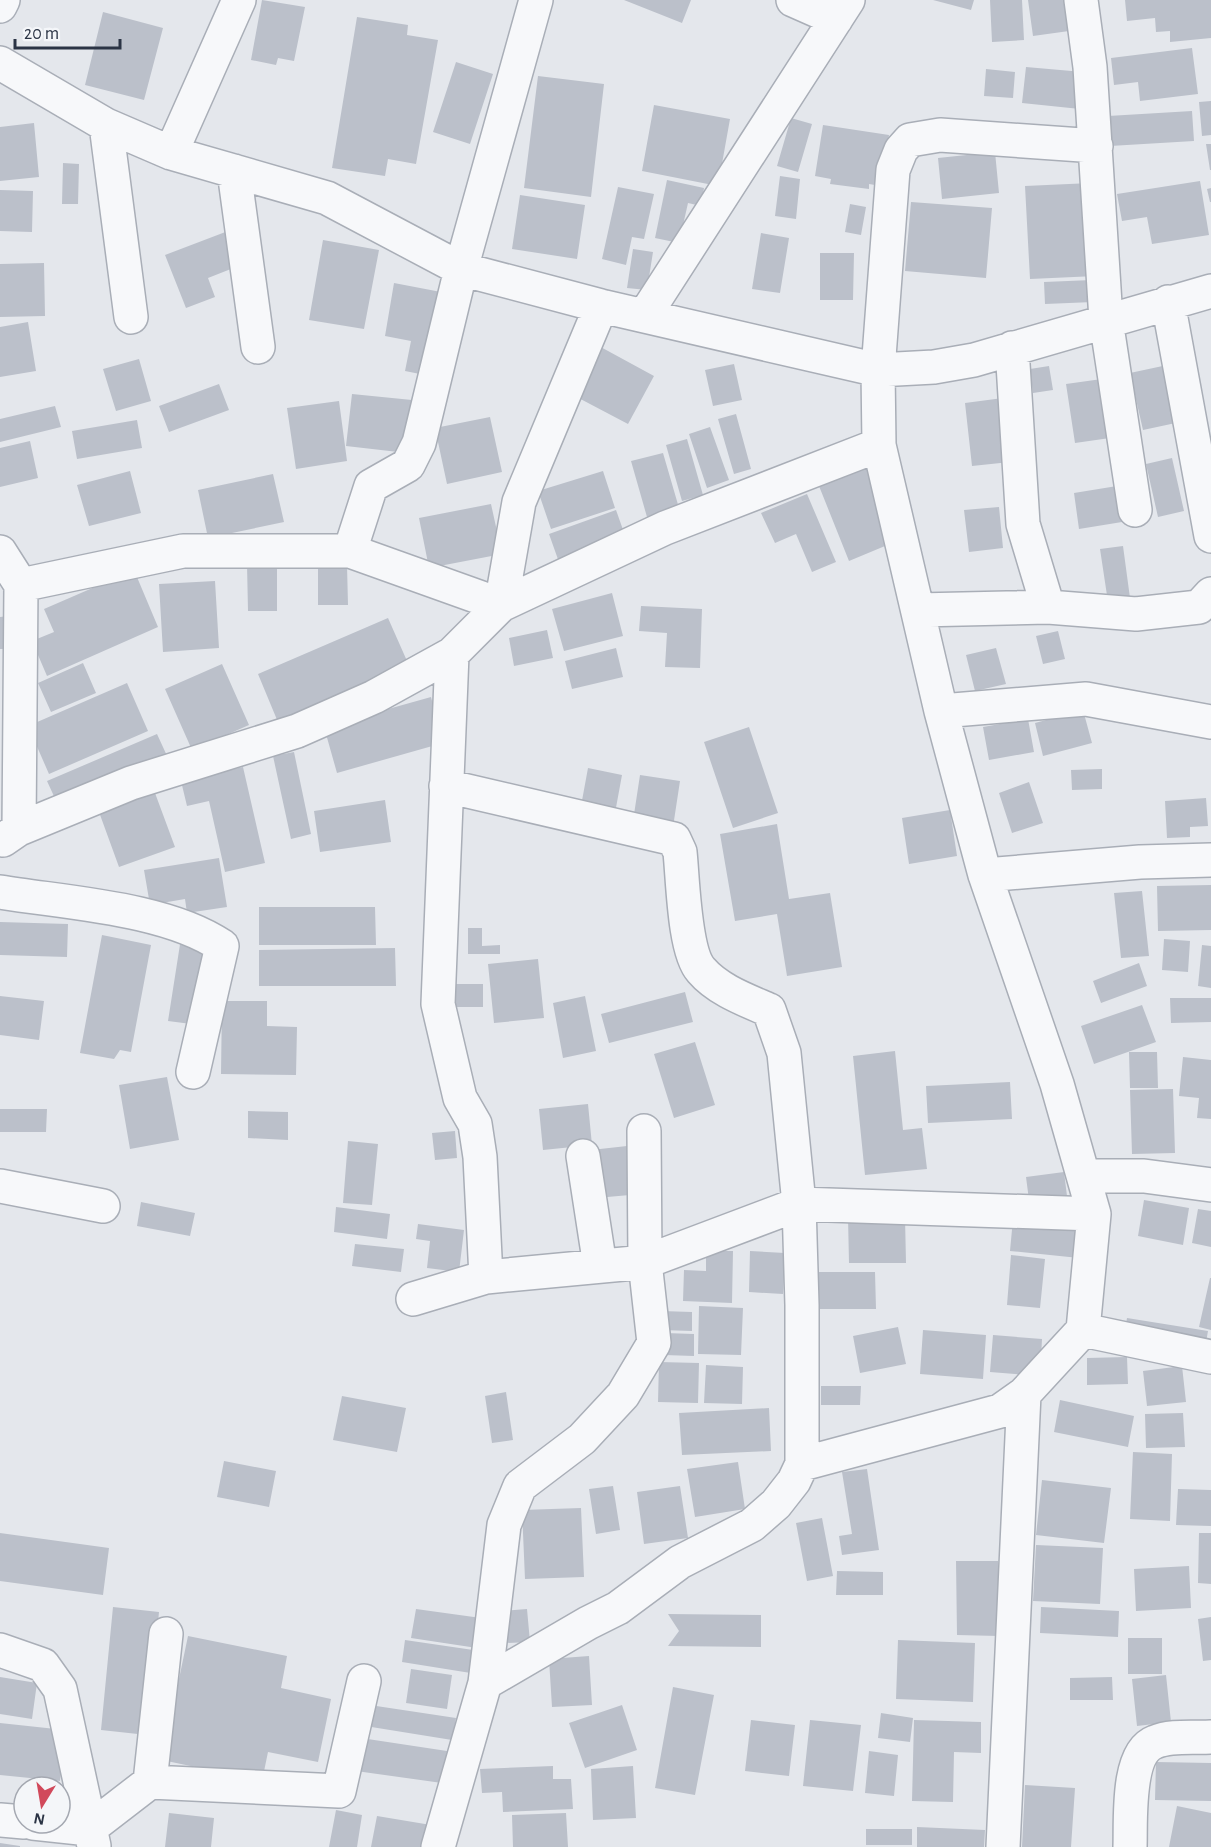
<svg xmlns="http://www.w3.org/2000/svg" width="1211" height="1847" viewBox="0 0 1211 1847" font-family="'Alegreya Sans',sans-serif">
<rect width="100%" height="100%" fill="#e4e7ec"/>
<path fill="#bbc0ca" d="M262 0 305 7 294 61 278 58 276 65 251 60Z
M624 0H691L682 23Z
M933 0H974L971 10Z
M990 0H1022L1024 40 992 42Z
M1028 0H1065L1069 31 1033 36Z
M1125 0H1211V38L1170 42V31L1156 32 1155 18 1127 21Z
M103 12 163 28 144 100 85 85Z
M357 17 408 25 407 35 438 40 416 164 388 159 385 176 332 168Z
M1192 48 1198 94 1140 101 1138 82 1114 85 1111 58Z
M456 62 493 74 470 144 433 132Z
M1026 67 1083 72 1080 109 1022 103Z
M986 69 1015 72 1013 98 984 96Z
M538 76 604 84 591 197 524 188Z
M1211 101V135L1202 136 1199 102Z
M654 105 730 119 718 186 642 171Z
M1192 111 1194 141 1110 146 1108 116Z
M791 118 812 124 798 172 777 166Z
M34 123 39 177 0 181V127Z
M823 125 889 135 881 186 869 184V189L830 184 831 179 815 176Z
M1206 144H1211V170H1210Z
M995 152 999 193 942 199 938 158Z
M63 163 79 164 78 204H62Z
M780 176 800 179 796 219 775 216Z
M667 180 704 188 701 206 688 203 679 243 655 238Z
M1200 181 1209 235 1152 244 1147 217 1122 221 1117 194Z
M1091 183 1096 276 1030 279 1025 186Z
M618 187 654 194 644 239 632 237 626 265 602 259Z
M1211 188V202H1210L1207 189Z
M0 190 33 191 32 232 0 231Z
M520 195 585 205 577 259 512 249Z
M911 202 992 208 986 278 905 271Z
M850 204 866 207 861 235 845 232Z
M228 231 241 265 208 278 215 297 186 308 165 255Z
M761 233 789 238 780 293 752 289Z
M323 240 379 250 364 329 309 320Z
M633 249 653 252 647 290 627 288Z
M820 253H854L853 300H820Z
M44 263 45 316 0 317V264Z
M1092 280 1093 302 1045 304 1044 282Z
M394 283 441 292 425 375 405 371 411 341 385 336Z
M28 322 36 371 0 377V327Z
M597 345 654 376 628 424 571 394Z
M139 359 151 401 116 411 103 369Z
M734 364 742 400 713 406 705 370Z
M1172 364 1185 421 1143 430 1130 373Z
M1049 366 1053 390 1033 393 1030 369Z
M1109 378 1117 437 1075 443 1066 384Z
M219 384 229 410 169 432 159 406Z
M352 394 412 400 407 453 346 446Z
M1003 398 1010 462 972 466 965 403Z
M339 401 347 461 296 469 287 408Z
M55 406 61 427 0 442V419Z
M736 414 751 469 734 474 718 419Z
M490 417 502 472 447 484 435 428Z
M137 420 142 448 77 459 72 431Z
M710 427 729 480 707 488 689 434Z
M687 439 703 495 682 501 666 445Z
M30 441 38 478 0 487V448Z
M663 453 679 508 647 517 631 461Z
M1172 458 1184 511 1158 517 1146 464Z
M866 467 897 541 849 561 819 486Z
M130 471 141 513 89 526 77 485Z
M603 471 615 508 551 529 538 491Z
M273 474 284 522 208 538 198 490Z
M1117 486 1122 522 1079 529 1074 493Z
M807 494 836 562 812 572 796 534 775 543 761 513Z
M491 504 502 554 429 568 419 518Z
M999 507 1003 548 969 552 964 510Z
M616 510 627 541 560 565 549 534Z
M1123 546 1130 598 1108 602 1100 549Z
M247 564H277V611H248Z
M318 565H347L348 605H318Z
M134 570 158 627 47 676 32 641 54 632 44 609Z
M215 581 219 648 163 652 159 584Z
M612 593 623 636 564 651 552 609Z
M641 606 702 609 700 668 665 667 667 633 639 631Z
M9 616 11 649H0V617Z
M388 618 411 670 280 727 258 674Z
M547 630 553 658 514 666 509 638Z
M1058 631 1065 659 1043 664 1036 636Z
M616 648 623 677 572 689 565 661Z
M996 648 1006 684 975 691 966 655Z
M83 663 96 693 51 712 38 683Z
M222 664 249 725 192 750 165 689Z
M127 683 148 731 49 774 28 726Z
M431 697 443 743 337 773 324 727Z
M1083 710 1092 743 1043 756 1035 723Z
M1028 719 1034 752 989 760 983 727Z
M749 727 778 813 733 828 704 742Z
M157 734 168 758 58 805 47 781Z
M294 752 311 834 291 839 273 756Z
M243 767 265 863 225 872 209 801 187 806 181 781Z
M588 768 622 775 615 813 581 806Z
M1102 769V789L1072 790 1071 770Z
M640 775 680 781 673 827 633 821Z
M1029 782 1043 823 1012 833 999 793Z
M155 793 175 847 119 867 99 812Z
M1206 798 1208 826 1190 827V837L1167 838 1165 801Z
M385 800 391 842 320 852 314 811Z
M950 810 957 856 909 864 902 818Z
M777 824 789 899 830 893 842 967 787 976 777 914 735 921 720 834Z
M219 858 227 907 187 913 185 899 150 905 144 870Z
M1211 885V930L1158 931 1157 886Z
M1142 891 1149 956 1121 958 1114 893Z
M259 907H375L376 945H259Z
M0 922 68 924 67 957 0 955Z
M468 928H482V946L500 945V954H468Z
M102 935 151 945 131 1052 120 1050 114 1059 80 1053Z
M181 938 211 943 199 1025 168 1021Z
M1164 939 1190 941 1188 972 1162 970Z
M1202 945 1211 946V988L1198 986Z
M395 948 396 986H259V950Z
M538 959 544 1018 494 1023 488 964Z
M1139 963 1147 986 1101 1003 1093 981Z
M451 984H483V1007H451Z
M685 992 693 1022 609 1043 601 1014Z
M0 996 44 1001 39 1040 0 1035Z
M585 996 596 1051 563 1058 553 1003Z
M1170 998H1211V1022L1171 1023Z
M222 1001H267V1026L297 1027 296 1075 221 1074Z
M1142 1005 1156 1042 1094 1064 1081 1026Z
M695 1042 715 1105 674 1118 654 1054Z
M895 1051 903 1130 922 1128 927 1169 865 1175 853 1056Z
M1129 1052H1157L1158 1088H1130Z
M1183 1057 1211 1060V1119L1197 1118 1199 1098 1179 1096Z
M167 1077 179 1140 130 1149 119 1085Z
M1010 1082 1012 1119 928 1123 926 1086Z
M1173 1089 1175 1153 1132 1154 1130 1090Z
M588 1104 592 1145 543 1150 539 1109Z
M0 1109H47L46 1132H0Z
M248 1111 288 1112V1140L248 1138Z
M455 1131 457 1158 435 1160 432 1133Z
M348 1141 378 1144 372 1205 343 1203Z
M636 1145 641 1194 596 1198 591 1150Z
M1064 1172 1067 1196 1029 1200 1026 1177Z
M1144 1200 1189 1208 1183 1245 1138 1236Z
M141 1202 195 1213 190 1236 137 1226Z
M336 1207 390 1214 387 1239 334 1232Z
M1198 1209 1211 1211V1247L1192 1243Z
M848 1217H905L906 1263H849Z
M1013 1219 1082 1226 1079 1258 1010 1251Z
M418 1224 464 1230 459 1272 427 1268 430 1241 416 1239Z
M355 1244 404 1249 401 1272 352 1266Z
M706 1251H733L732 1303 683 1301 684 1270 706 1271Z
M750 1251 785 1253 783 1294 749 1292Z
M1011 1255 1045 1259 1040 1308 1007 1305Z
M814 1272H875L876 1309H815Z
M1210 1278H1211V1330L1199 1327Z
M699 1306 743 1308 741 1355 698 1354Z
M661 1311 692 1312V1331L661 1330Z
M1127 1318 1208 1331 1205 1348 1124 1335Z
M898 1327 906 1364 860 1373 853 1336Z
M923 1330 986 1335 983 1379 920 1374Z
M665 1333 694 1334V1356L664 1355Z
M993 1335 1042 1339 1040 1376 990 1372Z
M1127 1357 1128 1384 1087 1385V1358Z
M659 1362 699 1363 698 1403 658 1402Z
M706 1365 743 1367 742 1404 704 1403Z
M1182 1366 1186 1402 1147 1406 1143 1371Z
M821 1386H861L860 1405H821Z
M506 1392 513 1440 492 1443 485 1396Z
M342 1396 406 1408 397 1452 333 1440Z
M1060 1400 1134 1416 1128 1447 1054 1432Z
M769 1408 771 1451 682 1455 679 1413Z
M1183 1413 1185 1447 1146 1448 1145 1414Z
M1133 1452 1172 1454 1170 1521 1130 1519Z
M224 1461 276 1471 269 1507 217 1497Z
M738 1462 745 1509 695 1517 687 1469Z
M867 1469 879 1550 842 1555 839 1536 852 1534 842 1472Z
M1042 1480 1111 1488 1104 1543 1036 1535Z
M613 1486 620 1530 596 1534 589 1489Z
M680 1486 688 1538 644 1544 637 1492Z
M1178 1489 1211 1490V1526L1176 1525Z
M581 1508 584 1577 525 1579 522 1510Z
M822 1518 833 1576 807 1581 796 1523Z
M0 1533 109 1548 103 1595 0 1581Z
M1199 1533H1211V1584L1198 1583Z
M1036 1545 1103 1548 1100 1604 1033 1601Z
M956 1561H998L999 1636 957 1635Z
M1189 1566 1191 1608 1136 1611 1134 1569Z
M837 1571 883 1572V1595H836Z
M113 1607 159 1612 147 1735 101 1730Z
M1041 1607 1119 1611 1118 1637 1040 1633Z
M416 1609 481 1618 477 1648 411 1638Z
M527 1609 530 1642 506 1643 503 1611Z
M668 1614 761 1615V1647L668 1646 679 1631Z
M1211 1617V1660L1203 1661 1198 1619Z
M188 1636 287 1656 281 1688 331 1699 318 1762 268 1752 262 1781 162 1760Z
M1128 1638H1162V1674H1128Z
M405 1640 480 1651 477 1674 402 1662Z
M898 1640 975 1643 973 1702 896 1699Z
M589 1656 592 1705 552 1707 549 1659Z
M411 1669 452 1675 447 1709 406 1703Z
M1166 1675 1171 1722 1137 1726 1132 1679Z
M0 1677 37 1683 32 1719 0 1714Z
M1112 1677 1113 1700H1070V1678Z
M673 1687 714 1695 695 1795 655 1788Z
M363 1704 456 1718 452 1740 359 1725Z
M622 1705 637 1750 585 1768 569 1723Z
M881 1713 913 1718 910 1742 878 1738Z
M751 1720 795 1725 789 1776 745 1771Z
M810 1720 861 1725 853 1791 803 1786Z
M914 1720 981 1722V1753L954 1752 953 1802 912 1801Z
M0 1723 65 1730 60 1781 0 1775Z
M361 1738 447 1751 442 1783 356 1771Z
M869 1751 898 1755 894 1796 865 1793Z
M1156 1762 1211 1763V1801L1155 1800Z
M553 1766V1779H571L573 1809 503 1812 502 1792 482 1793 480 1769Z
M633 1766 636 1818 593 1820 591 1769Z
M1025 1785 1075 1788 1071 1847H1022Z
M1177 1806 1211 1813V1847H1169Z
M336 1810 362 1815 357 1847H329Z
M169 1813 214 1818 211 1847H165Z
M566 1813 568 1847H513L512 1815Z
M377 1816 431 1825 427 1847H371Z
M917 1827 985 1830 984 1847H917Z
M866 1829H912V1845H866Z
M0 1843 20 1846V1847H0Z"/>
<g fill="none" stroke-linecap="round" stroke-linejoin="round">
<defs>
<path id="street" d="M793 0 836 19
M1081 0 1090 67 1106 320 1135 510
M0 6 3 0
M0 63 106 125 171 153 327 198 461 269 601 306 878 370 934 367 974 360 1211 291
M106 125 131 317
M171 153 239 0
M234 171 258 347
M1168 302 1211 536
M645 315 848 0
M1012 348 1023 524 1048 607
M350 551 371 486 408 465 419 443 461 269 536 0
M0 552 21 585
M918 610 1048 607 1136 614 1199 607 1211 594
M452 654 438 1004 460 1098 475 1124 480 1157 486 1277
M941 711 1086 699 1211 722
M19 829 21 585 183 551H350L501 605 519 502 601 306
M3 840 19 829 131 783 297 731 374 697 452 654 501 605 665 528 879 445
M985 875 1140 862 1211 860
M0 892C67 903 166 908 222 946L193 1072
M583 1156 600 1266
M1084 1176H1144L1211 1185
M0 1186 103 1206
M413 1299 486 1277 645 1262 799 1204 784 1053 769 1010C746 1000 718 990 701 970 684 951 683 880 680 852L674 839 446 786
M1083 1330 1211 1357
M802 1464V1305L799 1204 1094 1214
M0 1650 43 1665 60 1689 94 1846
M485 1683 504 1525 520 1486 582 1439 623 1395 654 1343 645 1262 644 1131
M150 1782 166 1634
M0 1820 24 1822
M33 1823 89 1829 150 1782 339 1791 364 1681
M438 1847 485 1683 588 1623 618 1608 680 1562 752 1525 776 1504 794 1481 802 1464 1000 1411 1024 1394 1083 1330 1094 1214 1057 1084 985 875 941 711 879 445 878 370 893 170 901 150 910 140 940 135 1096 146
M1003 1847 1024 1394
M1130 1847C1131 1821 1126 1753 1155 1742 1171 1735 1193 1738 1211 1737"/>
</defs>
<use href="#street" stroke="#a9aeb7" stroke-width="36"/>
<use href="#street" stroke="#f7f8fa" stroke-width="33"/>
</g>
<g transform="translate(42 1805) rotate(191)"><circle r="28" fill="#f4f6f9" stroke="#a4a8b1" stroke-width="1.5"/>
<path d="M0-4.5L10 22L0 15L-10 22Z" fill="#d1495b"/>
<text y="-9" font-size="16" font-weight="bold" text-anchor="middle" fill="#2b3445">N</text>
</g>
<path d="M15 39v9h105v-9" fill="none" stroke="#2b3445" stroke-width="3"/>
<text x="24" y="39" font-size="18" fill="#2b3445" stroke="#f4f6f9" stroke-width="4.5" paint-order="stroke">20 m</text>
</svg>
